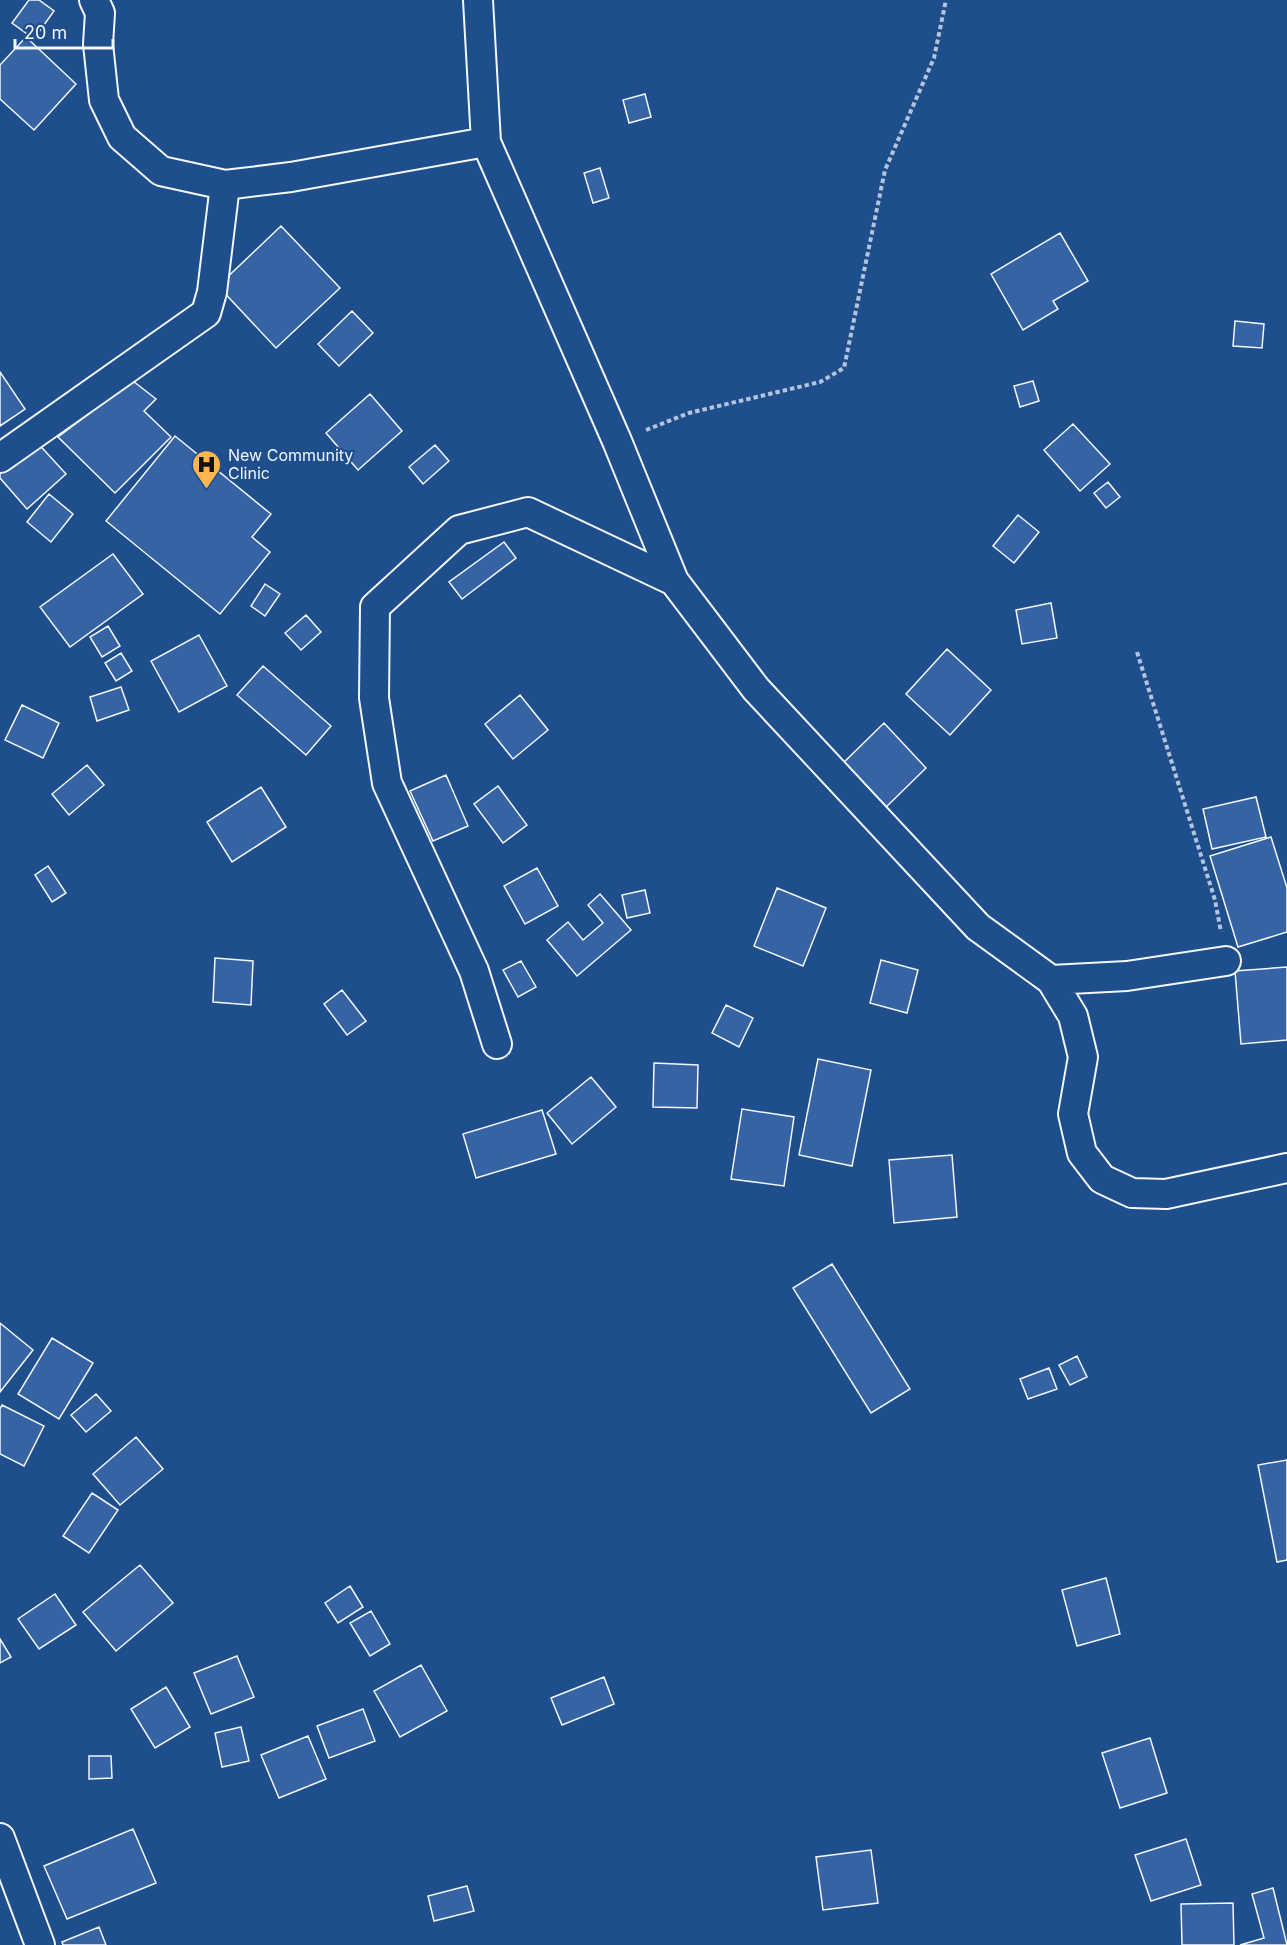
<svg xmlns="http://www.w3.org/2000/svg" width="1287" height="1945" viewBox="0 0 1287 1945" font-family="Inter,sans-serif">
<rect width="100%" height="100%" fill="#1f4e8c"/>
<path fill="#3563a3" stroke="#f2f6ff" stroke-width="1.5" d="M29 0H39L54 11 34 39 12 23Z
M26 37 76 84 34 130 0 99V65Z
M645 94 651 117 629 123 623 100Z
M600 168 609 198 593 203 584 173Z
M281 226 340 288 276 348 218 286Z
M1060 233 1088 281 1053 301 1058 309 1023 330 991 274Z
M352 311 373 333 339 366 318 344Z
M1235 321 1264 324 1262 348 1233 346Z
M0 372 25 409 0 426Z
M133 381 156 399 144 411 171 437 115 493 58 437Z
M1033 381 1039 401 1020 407 1014 386Z
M370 394 402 431 358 470 326 433Z
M1073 424 1110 464 1080 491 1044 450Z
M175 436 271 514 252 537 270 552 220 614 106 521Z
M34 439 66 474 27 509 0 478V470Z
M435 445 449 461 423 484 409 467Z
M1108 482 1120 497 1106 508 1094 493Z
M49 494 73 514 51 542 27 522Z
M1018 515 1039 532 1014 563 993 546Z
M504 542 516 558 462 599 449 582Z
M113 554 143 594 70 647 40 607Z
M265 584 280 594 265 616 251 606Z
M1051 603 1057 638 1022 644 1016 610Z
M306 615 321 632 301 650 285 633Z
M108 626 120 646 102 657 90 637Z
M199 635 227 686 179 712 151 661Z
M947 649 991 690 950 735 906 694Z
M121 653 132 671 116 681 105 663Z
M263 666 331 726 306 755 237 695Z
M121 687 129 710 97 721 90 697Z
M520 695 548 730 513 759 485 724Z
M22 705 59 723 43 758 5 740Z
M884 723 926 768 881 812 838 768Z
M87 765 104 785 69 815 52 794Z
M446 775 468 826 433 841 410 791Z
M498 786 527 825 503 843 474 804Z
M261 787 286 827 232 862 207 822Z
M1256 797 1266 837 1212 849 1203 809Z
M1271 837 1287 888V932L1238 947 1210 856Z
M48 866 66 893 52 902 35 875Z
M537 868 558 906 525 924 504 886Z
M777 888 826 908 803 966 754 946Z
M645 890 650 913 627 918 622 895Z
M600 894 631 930 577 976 547 940 568 922 583 940 603 923 588 905Z
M215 958 253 961 251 1005 213 1002Z
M881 960 918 970 907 1013 870 1003Z
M521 961 536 987 518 997 503 970Z
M1287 967V1040L1241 1044 1235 971Z
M342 990 366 1021 347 1035 324 1004Z
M726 1005 753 1018 739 1047 712 1033Z
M818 1059 871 1070 852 1166 799 1155Z
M654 1063 698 1065 697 1108 653 1107Z
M591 1077 616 1107 572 1144 547 1113Z
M742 1109 794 1117 784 1186 731 1179Z
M542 1110 556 1154 476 1178 463 1134Z
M952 1155 957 1217 894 1223 889 1160Z
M832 1264 910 1389 871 1413 793 1288Z
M0 1323 33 1350 0 1392Z
M52 1338 93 1363 59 1419 18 1394Z
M1077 1356 1087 1377 1070 1385 1059 1365Z
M1049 1368 1057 1389 1028 1399 1020 1379Z
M96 1394 111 1411 86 1432 71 1415Z
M2 1405 44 1426 24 1466 0 1454V1409Z
M136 1437 163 1469 120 1505 93 1474Z
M1287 1460V1560L1277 1562 1258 1465Z
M92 1493 118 1510 89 1553 63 1536Z
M140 1565 173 1603 116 1651 83 1612Z
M1106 1578 1120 1634 1077 1646 1062 1590Z
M350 1586 363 1607 338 1623 325 1603Z
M55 1594 76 1625 39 1649 18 1619Z
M371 1611 390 1644 370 1656 350 1623Z
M0 1639 11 1657 0 1663Z
M237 1656 254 1697 211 1714 194 1673Z
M421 1665 447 1711 400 1737 374 1691Z
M604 1677 614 1704 562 1725 551 1698Z
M166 1687 190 1727 155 1748 131 1709Z
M363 1709 375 1741 329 1758 317 1726Z
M241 1727 249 1761 222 1767 215 1733Z
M308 1736 326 1779 279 1798 261 1755Z
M1150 1738 1167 1793 1120 1808 1102 1753Z
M89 1756H111L112 1778 89 1779Z
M133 1829 156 1883 67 1919 44 1866Z
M1186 1839 1201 1885 1151 1901 1135 1855Z
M871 1850 878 1903 823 1910 816 1857Z
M467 1886 474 1911 434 1921 428 1896Z
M1273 1888 1287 1945H1240L1264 1938 1252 1894Z
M1233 1903 1234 1945H1182L1181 1904Z
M99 1927 106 1945H63L62 1942Z"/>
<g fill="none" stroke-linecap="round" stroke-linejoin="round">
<defs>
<path id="street" d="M94 0 100 13 98 44 104 100 122 137 161 171 225 185 291 177 486 142
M478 0 486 142 617 441 674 581 756 689 978 927 1051 980 1073 1016 1083 1057 1073 1114 1082 1153 1102 1179 1132 1193 1166 1194 1287 1168
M0 458 206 313 212 292 225 185
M1051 980 1127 976 1226 961
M497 1044 474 971 387 783 374 698 375 607 459 530 528 512 674 581
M0 1838 40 1945"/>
</defs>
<use href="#street" stroke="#f2f6ff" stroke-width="32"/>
<path stroke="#b3c4dc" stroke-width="4" stroke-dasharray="4.5 3" stroke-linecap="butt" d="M646 430 689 413 820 382 844 368 885 170 934 58 946 0
M1137 652 1215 900 1221 932"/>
<use href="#street" stroke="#1f4e8c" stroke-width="28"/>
</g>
<defs>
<symbol id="hospital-pin" viewBox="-11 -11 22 30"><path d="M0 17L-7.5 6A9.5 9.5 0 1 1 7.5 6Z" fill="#ffb74d" stroke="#1f4e8c"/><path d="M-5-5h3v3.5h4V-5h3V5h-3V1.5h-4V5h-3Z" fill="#111"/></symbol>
</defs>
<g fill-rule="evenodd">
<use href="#hospital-pin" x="190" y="448" width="33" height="45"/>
</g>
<g text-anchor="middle" stroke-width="4.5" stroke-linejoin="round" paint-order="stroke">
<g font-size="16" fill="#f2f6ff" stroke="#1f4e8c" text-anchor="start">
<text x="228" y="461">New Community<tspan x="228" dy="18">Clinic</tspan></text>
</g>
</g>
<path d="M15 39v9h98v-9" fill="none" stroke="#f2f6ff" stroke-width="3"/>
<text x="24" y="39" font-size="18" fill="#f2f6ff" stroke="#1f4e8c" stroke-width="4.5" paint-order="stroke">20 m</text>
</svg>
